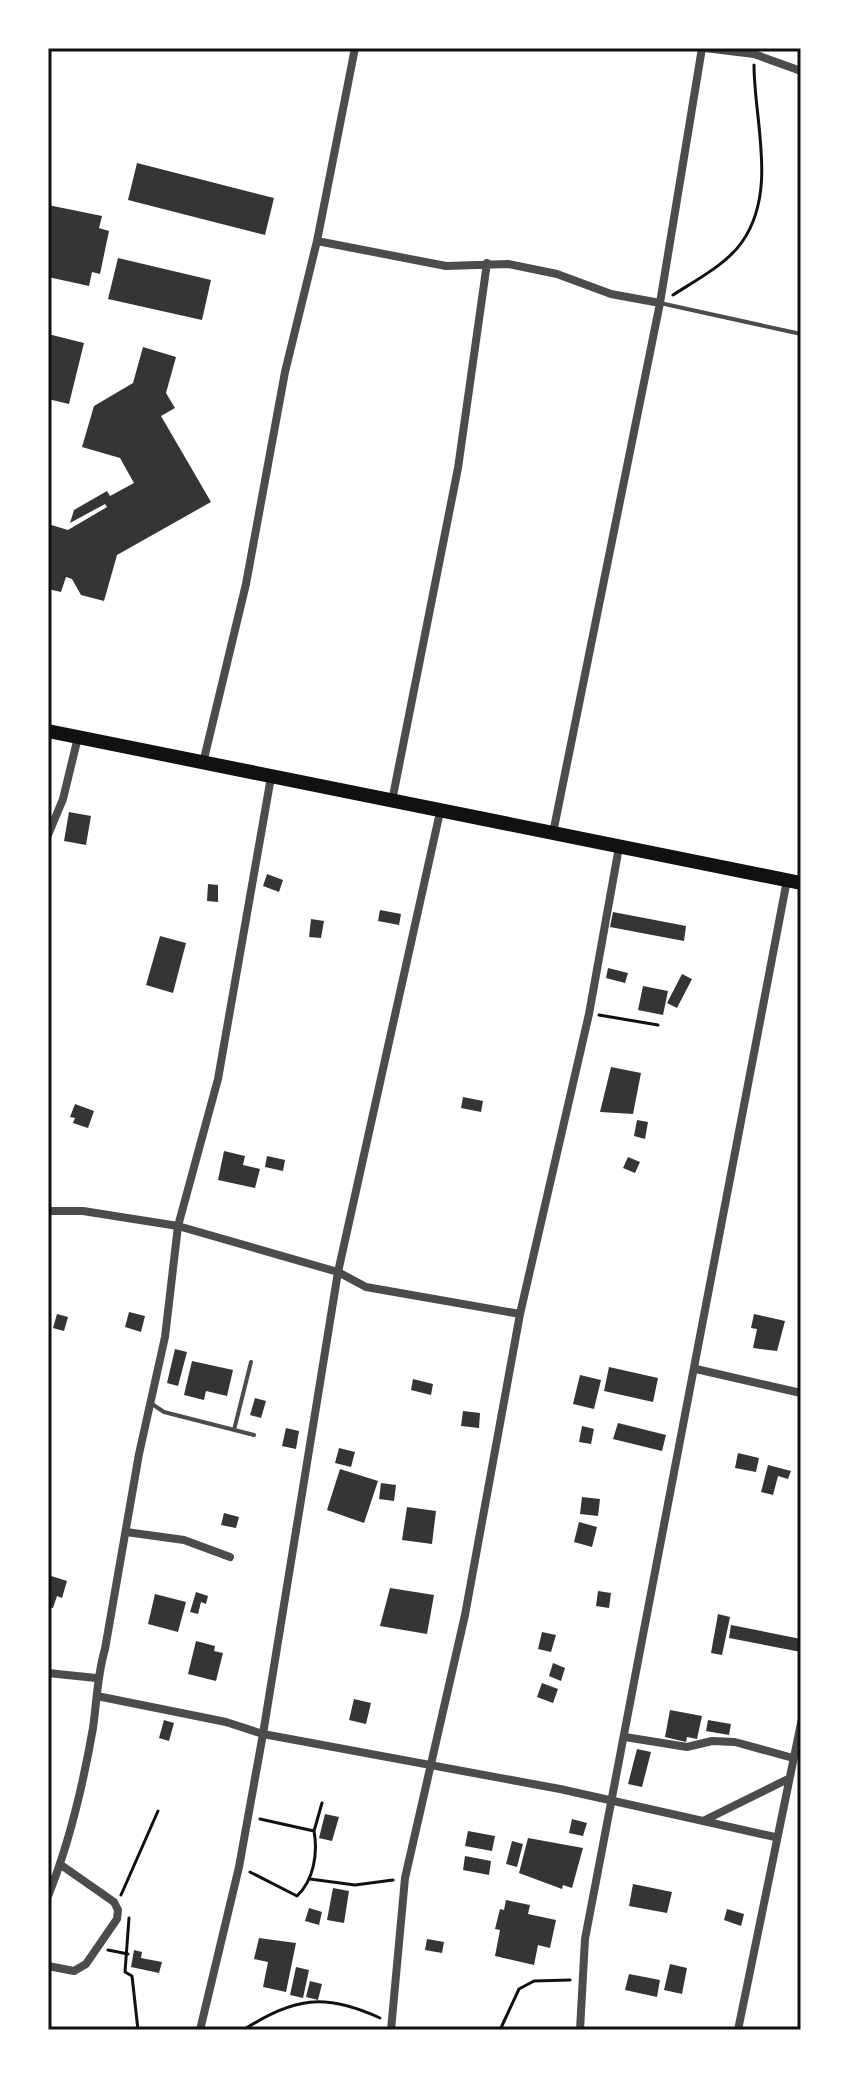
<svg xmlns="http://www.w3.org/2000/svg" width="849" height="2078" viewBox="0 0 849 2078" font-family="Lato,sans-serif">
<rect width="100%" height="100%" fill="#fff"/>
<path fill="#353535" d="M137 163 274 198 265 235 128 200Z
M48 205 102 216 99 228 109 231 100 274 92 272 89 286 48 277Z
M118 258 211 280 202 320 108 299Z
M48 334 84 343 69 404 48 399Z
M143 347 176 357 166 393 175 408 161 416 211 502 117 555 104 601 81 595 72 579 66 577 61 592 48 589V524L68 530 107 507 105 504 70 523 74 510 107 491 110 496 134 483 120 458 82 447 94 406 133 383Z
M69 812 91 816 86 845 64 841Z
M267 874 283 880 279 892 263 886Z
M208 884 218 885V902L207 901Z
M380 910 401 914 399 925 378 921Z
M613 912 686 926 684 941 610 927Z
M311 919 324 921 321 938 309 937Z
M160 936 186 943 173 993 146 985Z
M608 968 628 973 625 983 606 978Z
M682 974 692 979 677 1008 667 1003Z
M643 986 668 991 663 1015 638 1010Z
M611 1067 641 1073 633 1114 600 1112Z
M463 1097 483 1101 481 1112 461 1108Z
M75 1104 94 1111 88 1128 73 1123 75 1118 70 1117Z
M637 1120 648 1122 645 1139 634 1136Z
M224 1151 245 1156 243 1165 260 1169 255 1188 218 1180Z
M267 1156 285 1160 283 1171 265 1167Z
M628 1157 640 1162 635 1173 623 1168Z
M129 1312 145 1316 141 1332 125 1327Z
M57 1314 68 1317 64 1331 53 1328Z
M754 1314 785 1321 777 1351 753 1348 757 1329 751 1328Z
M175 1349 187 1352 178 1386 167 1383Z
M192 1361 233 1370 227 1396 206 1391 204 1400 184 1395Z
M609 1367 658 1378 653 1402 604 1391Z
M580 1375 601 1380 594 1409 573 1404Z
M413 1379 433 1384 431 1395 411 1390Z
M255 1398 266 1401 261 1418 250 1415Z
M463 1411 480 1413 479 1428 461 1426Z
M618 1423 666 1435 662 1451 613 1439Z
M582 1426 594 1429 591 1444 579 1442Z
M286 1428 299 1431 296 1449 282 1446Z
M339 1448 355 1452 351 1467 335 1463Z
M738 1453 759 1458 756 1472 735 1468Z
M768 1465 791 1471 788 1479 778 1476 773 1495 761 1492Z
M340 1469 378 1481 364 1523 327 1510Z
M381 1483 396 1485 394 1501 379 1499Z
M582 1497 600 1499 598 1516 580 1514Z
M407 1507 436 1511 432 1544 402 1540Z
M224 1513 239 1517 236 1528 221 1525Z
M579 1522 597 1527 592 1547 574 1542Z
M48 1575 67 1581 62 1598 57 1596 53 1608 48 1607Z
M390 1588 434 1595 427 1634 380 1626Z
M598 1591 611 1593 609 1608 596 1606Z
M196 1592 208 1596 206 1604 201 1602 198 1614 190 1612Z
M155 1594 186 1602 178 1632 148 1624Z
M718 1614 730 1617 722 1655 711 1653Z
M731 1625 801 1639V1652L729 1638Z
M542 1632 556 1635 551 1652 538 1649Z
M196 1641 215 1646 214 1651 223 1653 216 1681 188 1674Z
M553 1663 565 1668 561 1681 549 1676Z
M542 1683 558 1689 553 1703 537 1697Z
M354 1699 371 1703 366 1724 349 1720Z
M670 1710 702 1716 697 1739 687 1737 686 1742 665 1737Z
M164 1720 174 1723 169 1741 159 1738Z
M708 1720 731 1724 729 1735 706 1731Z
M637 1749 651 1752 642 1787 628 1784Z
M325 1814 339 1817 332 1841 319 1838Z
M572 1819 587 1823 583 1836 569 1833Z
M468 1831 495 1836 492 1851 465 1846Z
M528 1838 583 1848 572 1888 563 1885 562 1889 519 1873Z
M512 1841 523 1844 517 1867 506 1864Z
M465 1856 491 1861 489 1875 463 1870Z
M633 1884 672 1892 667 1913 629 1906Z
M333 1888 349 1891 344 1923 327 1920Z
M506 1900 530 1905 528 1914 556 1920 550 1948 538 1945 534 1965 495 1956 500 1930 495 1929 500 1909 504 1910Z
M309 1908 322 1912 319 1925 305 1921Z
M727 1909 744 1914 741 1926 724 1920Z
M259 1938 296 1943 286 1992 263 1987 268 1962 254 1959Z
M427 1939 444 1942 442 1953 425 1950Z
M134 1950 142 1952 141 1958 162 1962 159 1973 131 1967Z
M670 1964 687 1968 682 1994 664 1990Z
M296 1967 309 1970 303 1998 290 1995Z
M629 1974 660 1980 657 1997 625 1990Z
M310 1981 322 1984 318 2000 306 1997Z"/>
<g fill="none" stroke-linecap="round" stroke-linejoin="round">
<path stroke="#111" stroke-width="3" d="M673 295C696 280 727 264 742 242 778 191 754 121 754 65
M599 1015 658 1025
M260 1819 314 1831 322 1803
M250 1872 297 1896C314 1880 318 1853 314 1831
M310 1879 355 1885 393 1880
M121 1895 158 1811
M129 1918 125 1972 132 1976 138 2030
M108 1950 128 1954
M243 2030C295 1998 323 1992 380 2018
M500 2030 519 1989 534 1981 570 1980"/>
<path stroke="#4c4c4c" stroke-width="4" d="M660 303 801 334
M152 1404 164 1412 254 1435
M234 1430 251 1362"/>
<path stroke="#4c4c4c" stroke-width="8" d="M705 48 754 54 801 71
M317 241 446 266 508 264 557 274 611 294 660 303
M203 763 246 584 285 372 317 241 355 48
M392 801 458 468 487 263
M553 833 660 303 702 48
M48 835 63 799 78 737
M48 1211H83L178 1226 338 1272 366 1287 520 1314
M696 1369 801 1393
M126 1532 184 1540 230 1557
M48 1673 96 1678
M97 1696 226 1722 263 1734 338 1272 440 812
M625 1737 687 1747 712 1741 735 1742 793 1758
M705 1820 788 1779
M48 1896C70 1842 83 1785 93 1728 97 1700 97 1676 105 1649L139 1454 165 1337 178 1226 218 1079 271 777
M48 1966 74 1971 86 1964 117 1919 118 1910 114 1902 61 1865
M200 2030 239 1867 263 1734 560 1789 775 1837
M391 2030 405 1878 465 1615 520 1314 589 1014 619 847
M580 2030 585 1939 787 880
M738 2030 801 1723"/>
<path stroke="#111" stroke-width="14" d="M48 731 801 883"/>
</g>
<rect width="849" height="2078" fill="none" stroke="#ffffff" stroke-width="100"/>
<rect x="50" y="50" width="749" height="1978" fill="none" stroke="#111" stroke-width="3"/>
</svg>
